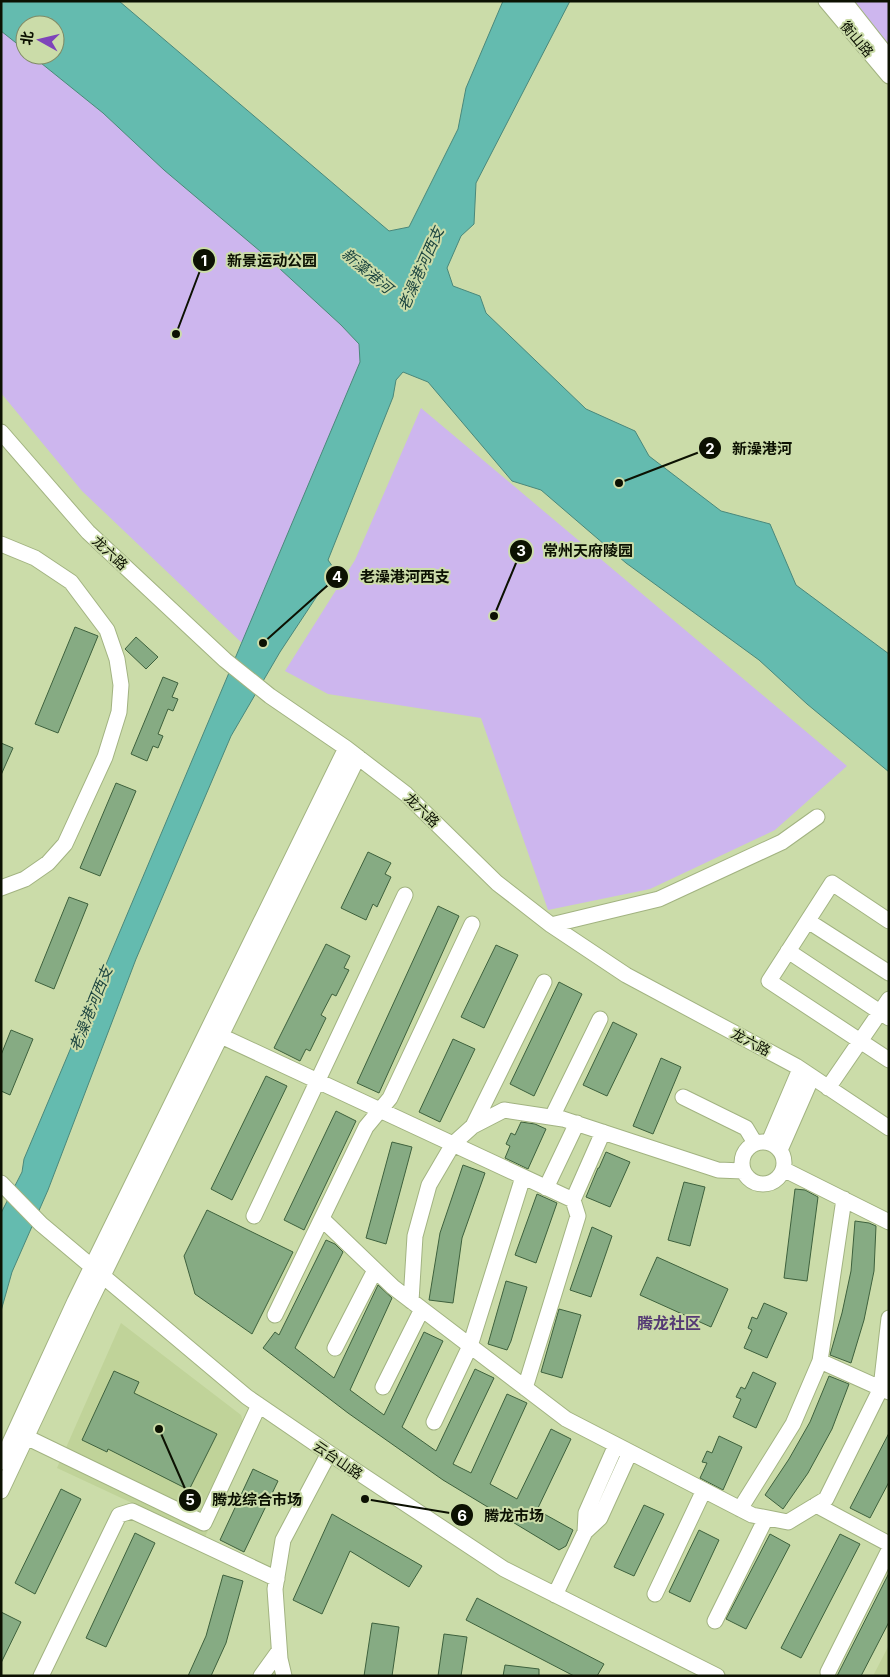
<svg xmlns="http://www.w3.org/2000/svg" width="890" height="1677" viewBox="0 0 890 1677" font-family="Inter,'Noto Sans SC',sans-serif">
<rect width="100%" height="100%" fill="#cbdca9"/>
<path fill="#c0d399" d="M121 1323 241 1415 248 1442 205 1537 57 1468Z
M889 1645V1676H873Z"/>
<path fill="#cdb6ee" d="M854 1H889V46Z
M1 31 25 50V55H31L103 113 164 170 267 257 341 325 359 344 360 362 242 643 82 491 1 393Z
M421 408 847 766 775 830 650 889 548 910 481 718 328 694 285 671 355 560Z"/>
<path fill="#64bbaf" stroke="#4a887b" d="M1 1H119L389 231 409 227 458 129 466 88 503 1H570L476 183 474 224 461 236 447 268 453 286 480 296 486 313 586 409 635 431 649 456 721 511 770 524 796 585 889 654V772L807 704 759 660 626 563 541 490 512 481 428 382 403 372 396 380 393 397 328 560 335 570 332 584 321 590 280 652 231 736 136 959 48 1190 12 1272 1 1311V1213L22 1172 24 1159 360 362 359 344 341 325 267 257 164 170 103 113 31 55H55V25H25V50L1 31Z"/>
<path fill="#86ab83" stroke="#3e613d" d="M75 627 98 636 58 733 35 724Z
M136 637 158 657 146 669 125 649Z
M163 677 178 683 172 697 178 699 173 711 168 709 158 734 163 736 158 748 153 746 147 761 131 754Z
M1 743 13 748 1 775Z
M116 783 136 791 100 876 80 868Z
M368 852 391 863 385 874 391 877 377 907 373 904 366 920 341 908Z
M69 897 88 904 54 989 35 981Z
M438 906 459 916 379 1093 357 1083Z
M326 944 350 956 344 968 349 970 336 996 332 994 321 1015 326 1018 310 1051 306 1049 300 1061 274 1048Z
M496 945 518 955 484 1028 461 1017Z
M559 982 582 994 534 1096 510 1084Z
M613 1022 637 1034 607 1096 583 1085Z
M11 1030 33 1039 10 1095 1 1091V1055Z
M453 1039 475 1049 440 1122 419 1112Z
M661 1058 681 1067 653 1134 633 1126Z
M266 1076 287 1086 232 1200 211 1189Z
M336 1111 356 1121 304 1230 284 1220Z
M521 1122 535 1124 546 1129 528 1169 505 1158 510 1146 506 1144 511 1133 515 1135Z
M392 1142 412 1147 386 1244 366 1238Z
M606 1152 630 1162 610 1207 586 1197 598 1168H599Z
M463 1165 485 1173 462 1238 453 1303 429 1300 440 1233Z
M684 1182 705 1187 690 1246 668 1240Z
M795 1189 805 1190 818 1197 807 1281 784 1278Z
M537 1194 557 1203 536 1263 515 1255Z
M207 1210 293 1252 252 1334 195 1294 184 1256Z
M855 1221 869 1223 876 1226 874 1271 864 1320 851 1363 830 1355 842 1313 851 1271Z
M592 1227 612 1236 591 1297 570 1290Z
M326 1240 335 1244 343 1252 295 1348 334 1378 378 1285 392 1298 350 1390 384 1415 424 1332 443 1341 402 1427 436 1451 475 1369 494 1378 453 1464 471 1473 507 1394 527 1403 490 1484 517 1499 551 1429 571 1439 537 1510 573 1530 566 1546 559 1550 443 1480 348 1413 263 1348 275 1332 279 1335Z
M657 1257 728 1289 711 1327 640 1295Z
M506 1281 527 1287 511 1341 507 1350 488 1344Z
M764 1303 787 1313 767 1358 744 1348 752 1330 748 1328 752 1317 757 1319Z
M559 1309 581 1315 562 1378 541 1372Z
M114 1371 139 1382 134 1393 217 1434 189 1490 108 1449 107 1452 82 1440Z
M753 1372 776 1383 756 1428 733 1417 741 1399 736 1397 741 1387 745 1389Z
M829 1376 849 1384 832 1429 808 1473 783 1509 765 1495 789 1459 810 1422Z
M889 1433V1482L870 1518 850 1508Z
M719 1436 742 1447 723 1490 700 1478 707 1463 702 1462 707 1451 712 1453Z
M253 1469 278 1481 244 1552 220 1540Z
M61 1489 81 1499 35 1594 15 1583Z
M644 1505 664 1514 634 1576 614 1567Z
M332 1514 422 1566 409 1587 350 1551 322 1614 293 1600Z
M699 1530 719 1540 690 1602 669 1592Z
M135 1533 155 1543 106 1647 86 1638Z
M770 1534 790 1545 746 1629 726 1619Z
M840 1534 860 1544 801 1658 781 1648Z
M889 1573V1622L861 1676H837Z
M223 1575 243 1581 226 1643 211 1676H188L206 1636Z
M477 1598 604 1664 597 1676H574L466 1620Z
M1 1612 21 1622 1 1663Z
M372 1623 399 1627 392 1676H364Z
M444 1634 467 1637 461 1676H438Z
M505 1665 539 1669V1676H503Z"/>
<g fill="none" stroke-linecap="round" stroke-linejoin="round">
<defs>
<path id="minor" d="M826 1 889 76
M844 1 889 58
M1 432 88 532 225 660 270 696 346 748 406 794 497 883 551 925 626 975 796 1066 889 1128
M1 544 35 558 71 582 107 630 117 659 121 685 119 712 105 757 65 844 48 863 25 879 1 888
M808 921 889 973
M889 921 832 883 769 981 889 1060
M551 925 659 899 782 842 817 817
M788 951 889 1018
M221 1036 573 1200 578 1216 525 1388
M828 1088 889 999
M683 1097 746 1128 755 1143
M552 1117 600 1019
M473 1126 544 982
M769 1142 800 1069
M742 1163a21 21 0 1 1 42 0a21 21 0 1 1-42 0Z
M780 1150 812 1077
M783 1169 889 1222
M1 1183 41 1224 247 1397 329 1453 504 1569 717 1676
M546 1188 577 1123
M573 1200 603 1132
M254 1216 405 895
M322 1219 393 1287 566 1419 752 1515 788 1522 826 1499 881 1388 889 1318
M411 1301 415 1236 429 1185 453 1144 473 1126 504 1110 563 1119 718 1170 743 1171
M275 1315 366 1127 390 1098 472 924
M335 1348 375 1270
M820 1361 889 1392
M383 1387 422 1309
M434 1422 470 1346 523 1177
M26 1437 204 1523 259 1405
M1 1462 75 1301 346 748
M1 1491 87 1308 358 757
M816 1505 889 1544
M740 1509 793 1424 820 1361 844 1199
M585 1532 586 1513 616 1445
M655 1594 704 1490
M555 1595 585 1532 600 1518 630 1452
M715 1621 766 1518
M828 1672 889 1550
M41 1676 119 1515 132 1511 277 1579
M261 1676 279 1651
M284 1676 280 1659 275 1589 283 1540 329 1453"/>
</defs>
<use href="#minor" stroke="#a2b381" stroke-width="17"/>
<use href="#minor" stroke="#fff" stroke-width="15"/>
</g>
<g text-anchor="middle" stroke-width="4" stroke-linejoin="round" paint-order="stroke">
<g font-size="14" fill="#0c1102" stroke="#cbdca9">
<text transform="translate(857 39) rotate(50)" y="5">衡山路</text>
<text transform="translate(110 553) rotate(43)" y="5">龙六路</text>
<text transform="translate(422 810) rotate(44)" y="5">龙六路</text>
<text transform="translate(751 1042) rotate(28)" y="5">龙六路</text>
<text transform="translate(338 1460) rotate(34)" y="5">云台山路</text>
</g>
<g font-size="15" font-style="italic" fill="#1d4540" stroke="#cbdca9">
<text transform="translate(421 269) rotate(-66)" y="5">老澡港河西支</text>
<text transform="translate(367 271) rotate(40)" y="5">新藻港河</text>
<text transform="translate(91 1009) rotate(-68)" y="5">老澡港河西支</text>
</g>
<g font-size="16" font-weight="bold" fill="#543974" stroke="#cbdca9">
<text x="669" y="1329">腾龙社区</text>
</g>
</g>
<path fill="none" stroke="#0c1102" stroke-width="2" d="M176 334L204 260M619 483L710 448M494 616L521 551M263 643L337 577M159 1429L190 1500M365 1499L462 1515"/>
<g fill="#0c1102" stroke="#cbdca9" stroke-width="2">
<circle cx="176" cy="334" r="5"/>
<circle cx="619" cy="483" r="5"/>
<circle cx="494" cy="616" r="5"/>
<circle cx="263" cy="643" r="5"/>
<circle cx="159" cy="1429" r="5"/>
<circle cx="365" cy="1499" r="5"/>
<circle cx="204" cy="260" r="12"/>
<circle cx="710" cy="448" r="12"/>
<circle cx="521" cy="551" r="12"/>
<circle cx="337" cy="577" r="12"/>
<circle cx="190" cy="1500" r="12"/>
<circle cx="462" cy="1515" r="12"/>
</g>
<g font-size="15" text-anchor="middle" font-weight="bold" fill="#fff">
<text x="204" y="266">1</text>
<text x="710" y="454">2</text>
<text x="521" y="556">3</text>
<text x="337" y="582">4</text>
<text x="190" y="1505">5</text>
<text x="462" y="1521">6</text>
</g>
<g font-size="15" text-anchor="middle" font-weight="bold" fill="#0c1102" stroke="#cbdca9" stroke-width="4" stroke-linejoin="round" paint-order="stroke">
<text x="272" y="266">新景运动公园</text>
<text x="762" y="454">新澡港河</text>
<text x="588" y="556">常州天府陵园</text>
<text x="405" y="582">老澡港河西支</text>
<text x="257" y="1505">腾龙综合市场</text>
<text x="514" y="1521">腾龙市场</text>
</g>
<rect width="890" height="1677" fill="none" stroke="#0c1102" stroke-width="5"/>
<g transform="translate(40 40) rotate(278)"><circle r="24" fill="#cbdca9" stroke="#7f8b66"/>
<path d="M0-4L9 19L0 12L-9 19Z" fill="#7e44ba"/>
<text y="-8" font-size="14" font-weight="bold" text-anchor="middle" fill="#0c1102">北</text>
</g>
</svg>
